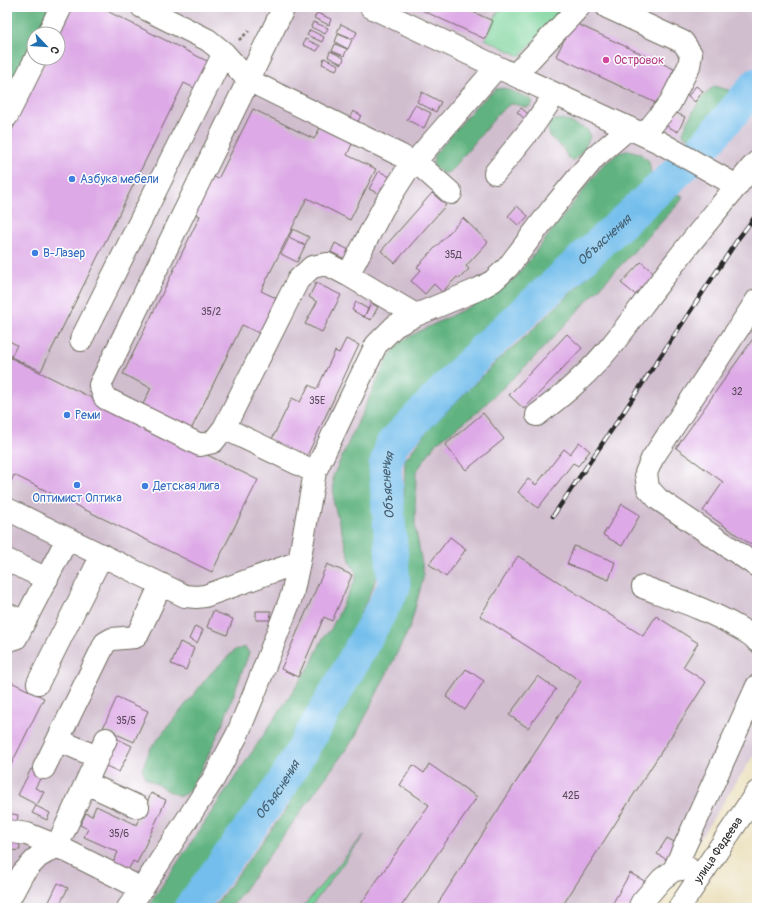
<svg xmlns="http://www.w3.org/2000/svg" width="764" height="915" viewBox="0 0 764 915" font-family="Pangolin,sans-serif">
<rect width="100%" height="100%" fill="#fff"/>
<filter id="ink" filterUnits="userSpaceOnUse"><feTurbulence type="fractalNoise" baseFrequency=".025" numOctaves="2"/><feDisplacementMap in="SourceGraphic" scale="8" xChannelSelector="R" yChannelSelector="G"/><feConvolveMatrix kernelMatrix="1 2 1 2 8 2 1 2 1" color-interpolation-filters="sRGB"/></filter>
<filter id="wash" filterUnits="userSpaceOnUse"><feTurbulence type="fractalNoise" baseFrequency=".012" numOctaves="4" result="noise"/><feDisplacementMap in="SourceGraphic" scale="16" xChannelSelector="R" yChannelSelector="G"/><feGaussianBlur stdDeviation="0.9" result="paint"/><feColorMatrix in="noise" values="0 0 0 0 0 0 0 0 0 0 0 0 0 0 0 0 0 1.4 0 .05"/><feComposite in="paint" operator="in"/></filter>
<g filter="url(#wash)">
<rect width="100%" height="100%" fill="#ece1bf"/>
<path fill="#d0bdce" d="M51 7H757V750L655 908H7V93L34 40V58H58V34H37Z"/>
<path fill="#77d198" stroke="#517e62" d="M500 7H565L520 56 485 39Z
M364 835 310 908H302Z"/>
<path fill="#61b380" stroke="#466f56" d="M10 7H51L37 34H34V40L7 93V12Z
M714 86 736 92 738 95 737 100 701 141 696 143 684 136 683 132C690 115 699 98 714 86Z
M504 88 531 99 533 103C527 112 519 103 510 104L499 113 451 171 444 174 434 167 433 162 434 155 476 106 496 89Z
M563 119 588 130 590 137C586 146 581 154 573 161L568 158 563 148 550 137 548 129 550 124 554 120Z
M629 150 639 153 649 161 651 173 641 189 630 200 480 331 382 433 373 457 378 572 373 587 338 662 267 783 172 908H147L310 666 323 638 331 629 356 578V572L351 564 334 505 333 476 388 357 402 341 420 331 483 300 500 290 516 277 602 166 619 153Z
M676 195H682V200L530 362 475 414 436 443 416 472 415 525 424 575 410 627 355 737 231 908H213L286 810 408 589 403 524 405 460 428 430 499 359 526 336 671 196Z
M245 647 249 653 222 726 202 768 187 793 180 796 174 794 146 778 142 769 150 749 210 674 235 650Z"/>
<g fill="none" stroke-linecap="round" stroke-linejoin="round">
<path stroke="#73beec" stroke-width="33" id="s1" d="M190 908 281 786 345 676 394 587 385 466 392 444 484 349 700 151 757 84"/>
</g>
<g id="blocks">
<path fill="#dda9e6" d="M73 7H99L209 62 196 89 184 83 41 371 11 357 17 345 7 340V140L48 58H58V38Z
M415 7H462L493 21 485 39Z
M317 13 331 19 329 25 314 18Z
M313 22 328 28 325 34 311 27Z
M573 22 674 69 658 104 556 56Z
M341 24 357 32 354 39 337 32Z
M310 30 324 37 322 42 307 35Z
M338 34 352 40 348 49 335 42Z
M305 39 320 46 317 51 303 45Z
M335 44 347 49 344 56 332 51Z
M330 51 344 58 342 64 328 57Z
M324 58 339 65 336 70 322 64Z
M696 86 703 91 695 102 688 96Z
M422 92 441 102 436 112 417 102Z
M415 105 431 113 424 128 407 120Z
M521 108 532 117 527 121 517 112Z
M253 109 314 139 320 128 340 138 343 133 351 137 348 142 352 144 347 155 376 169 350 220 307 198 261 291 276 298 259 333 242 325 188 436 139 412 151 388 123 374 200 216 192 213 211 175 218 179Z
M353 111 361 115 356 126 348 122Z
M672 111 685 117 678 132 665 125Z
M379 171 392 178 383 196 369 189Z
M432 193 446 205 395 263 381 251Z
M517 206 528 216 519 226 508 216Z
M463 218 488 242 466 266 469 269 459 279 457 277 442 292 434 284 425 294 411 281 421 270 417 267Z
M293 229 309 237 305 245 289 237Z
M289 238 305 246 297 262 281 254Z
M335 243 353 252 349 261 331 252Z
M641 262 656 275 637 296 621 283Z
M316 283 341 295 322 332 305 324 317 302 309 297Z
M356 302 368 309 364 317 352 310Z
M371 303 378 307 371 320 364 317Z
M757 333V549L703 511 723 482 676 448Z
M567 334 582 348 524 409 509 395Z
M346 339 359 345 306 458 271 441 292 398 300 402 309 385 317 389 335 351 339 353Z
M7 356 258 480 212 572 14 475 9 486 7 485Z
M483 413 504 439 466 470 445 445Z
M579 442 590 451 578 466 573 463 538 508 518 492 528 479 536 485 564 449 570 454Z
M622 504 640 515 622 546 603 535Z
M450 537 466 549 446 577 429 564Z
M574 546 615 562 609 580 567 564Z
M518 556 643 636 656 616 698 643 683 667 706 682 561 908H435L581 681 480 616Z
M327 564 352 575 332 621 324 617 298 677 281 669Z
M213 611 233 619 227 635 207 627Z
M256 611H271L270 620H256Z
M195 626 203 630 197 643 189 639Z
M180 642 194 648 186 670 171 664Z
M466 669 484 681 465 710 446 697Z
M538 676 556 689 528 728 509 715Z
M7 680 44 698 7 773Z
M117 697 148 711 134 742 103 728Z
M116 738 132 746 119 772 104 765Z
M429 764 477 797 400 908H358L429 805 400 785 413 765 424 773Z
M31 769 42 775 35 788 44 792 37 805 18 795Z
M151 793 166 800 137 863 133 861 127 872 112 865 118 852 84 837 88 829 80 825 86 813 92 816 96 806 137 825Z
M36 806 50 813 47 820 32 813Z
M7 813 18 815 17 823 7 821Z
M19 836 20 850 7 851V837Z
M667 838 676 843 666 859 657 854Z
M630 873 650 884 643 908H610Z
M58 883 68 888 58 908H46Z"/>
</g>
</g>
<g filter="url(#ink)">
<use href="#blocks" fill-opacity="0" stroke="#6f6b5f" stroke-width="1"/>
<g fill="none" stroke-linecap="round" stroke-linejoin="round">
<defs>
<path id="minor" d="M142 7 208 40 224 53 248 80 400 155 405 158 410 165
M371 7 497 67 659 142 737 186
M607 7 683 42 691 54 689 66 670 103 644 135
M48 34 61 7
M515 75 579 7
M7 116 36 58
M415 161 451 193
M495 173 533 126 555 94
M757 300 652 459 646 473 648 488 658 499 757 566
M416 315 348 275 383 208 406 172 497 67
M81 340 224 53
M537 415C551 404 566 393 579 380 611 351 634 315 660 282 689 243 721 206 751 168L757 162
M224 428 213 442 200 445 105 398 100 385 284 7
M315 472 224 428 298 280 312 267 327 264 348 275
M7 509 185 596 196 597 205 596 299 562
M7 560 47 579
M643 587C675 599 709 610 739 628 746 632 753 635 757 641
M7 614 24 622
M7 639 9 640 16 638 67 539
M38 683 102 555
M58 740 97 757
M44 768 105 643 112 639 135 637 139 632 161 584
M86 783 138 807
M7 831 27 834 57 846 106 739
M674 870 757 686
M7 903 23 873 38 857 57 846 142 889
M640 906 642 902 662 879 674 870 688 868
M128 908 142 889 214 778 237 735 256 689 292 595 299 562 315 472 376 345 395 326 416 315 479 289 493 281 508 267 552 209 594 158 629 128"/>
<g id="major">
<path id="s2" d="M679 908 757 792"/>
</g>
</defs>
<use href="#minor" stroke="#6f6b5f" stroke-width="24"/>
<use href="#major" stroke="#6f6b5f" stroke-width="24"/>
<path stroke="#6f6b5f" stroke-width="2.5" stroke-dasharray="3 3" stroke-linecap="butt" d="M239 40 249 31"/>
<use href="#minor" stroke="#fff" stroke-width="22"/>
<use href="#major" stroke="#fff" stroke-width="22"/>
<defs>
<path id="rail" d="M553 516 621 416 738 239 757 214"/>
</defs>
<use href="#rail" stroke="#2b2b2b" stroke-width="4.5"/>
<use href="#rail" stroke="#fff" stroke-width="3" stroke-dasharray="9" stroke-linecap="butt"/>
</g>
</g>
<circle fill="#d1479c" stroke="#fff" stroke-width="1.5" cx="606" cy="60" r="4"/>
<g fill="#3f7fe0" stroke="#fff" stroke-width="1.5">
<circle cx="72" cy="179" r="4"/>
<circle cx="35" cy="253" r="4"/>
<circle cx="67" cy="415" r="4"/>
<circle cx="77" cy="485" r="4"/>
<circle cx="145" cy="486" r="4"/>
</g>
<g text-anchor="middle" stroke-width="3" stroke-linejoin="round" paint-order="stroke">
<g font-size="10" fill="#584a5a">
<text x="453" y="258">35Д</text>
<text x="211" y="315">35/2</text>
<text x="737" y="395">32</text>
<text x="317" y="404">35Е</text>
<text x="126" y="724">35/5</text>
<text x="571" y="799">42Б</text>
<text x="119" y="837">35/6</text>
</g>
<g font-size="12" fill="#b23c85" stroke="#fff" text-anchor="start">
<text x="614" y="64">Островок</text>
</g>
<g font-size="12" fill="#366cbe" stroke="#fff" text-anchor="start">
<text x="80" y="183">Азбука мебели</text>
<text x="43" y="257">В-Лазер</text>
<text x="75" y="419">Реми</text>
<text x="153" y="490">Детская лига</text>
<text x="77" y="502" text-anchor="middle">Оптимист Оптика</text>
</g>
<g font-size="12" fill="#2b2b2b" stroke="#fff">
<text dy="4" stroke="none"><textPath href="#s2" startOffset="70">улица Фадеева</textPath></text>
</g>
<g font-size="13" font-style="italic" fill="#445e6f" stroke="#fff">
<text dy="5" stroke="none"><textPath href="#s1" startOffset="820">Объяснения</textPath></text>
<text dy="5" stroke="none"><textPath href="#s1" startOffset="483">Объяснения</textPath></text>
<text dy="5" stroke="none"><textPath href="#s1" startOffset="147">Объяснения</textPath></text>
</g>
</g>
<rect width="764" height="915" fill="none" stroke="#fff" stroke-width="24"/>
<g transform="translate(46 46) rotate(115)"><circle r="19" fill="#ffffff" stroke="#aaaaaa"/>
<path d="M0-3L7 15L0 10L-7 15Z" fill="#1f6fb2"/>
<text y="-6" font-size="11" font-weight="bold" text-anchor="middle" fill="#2b2b2b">С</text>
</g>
</svg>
